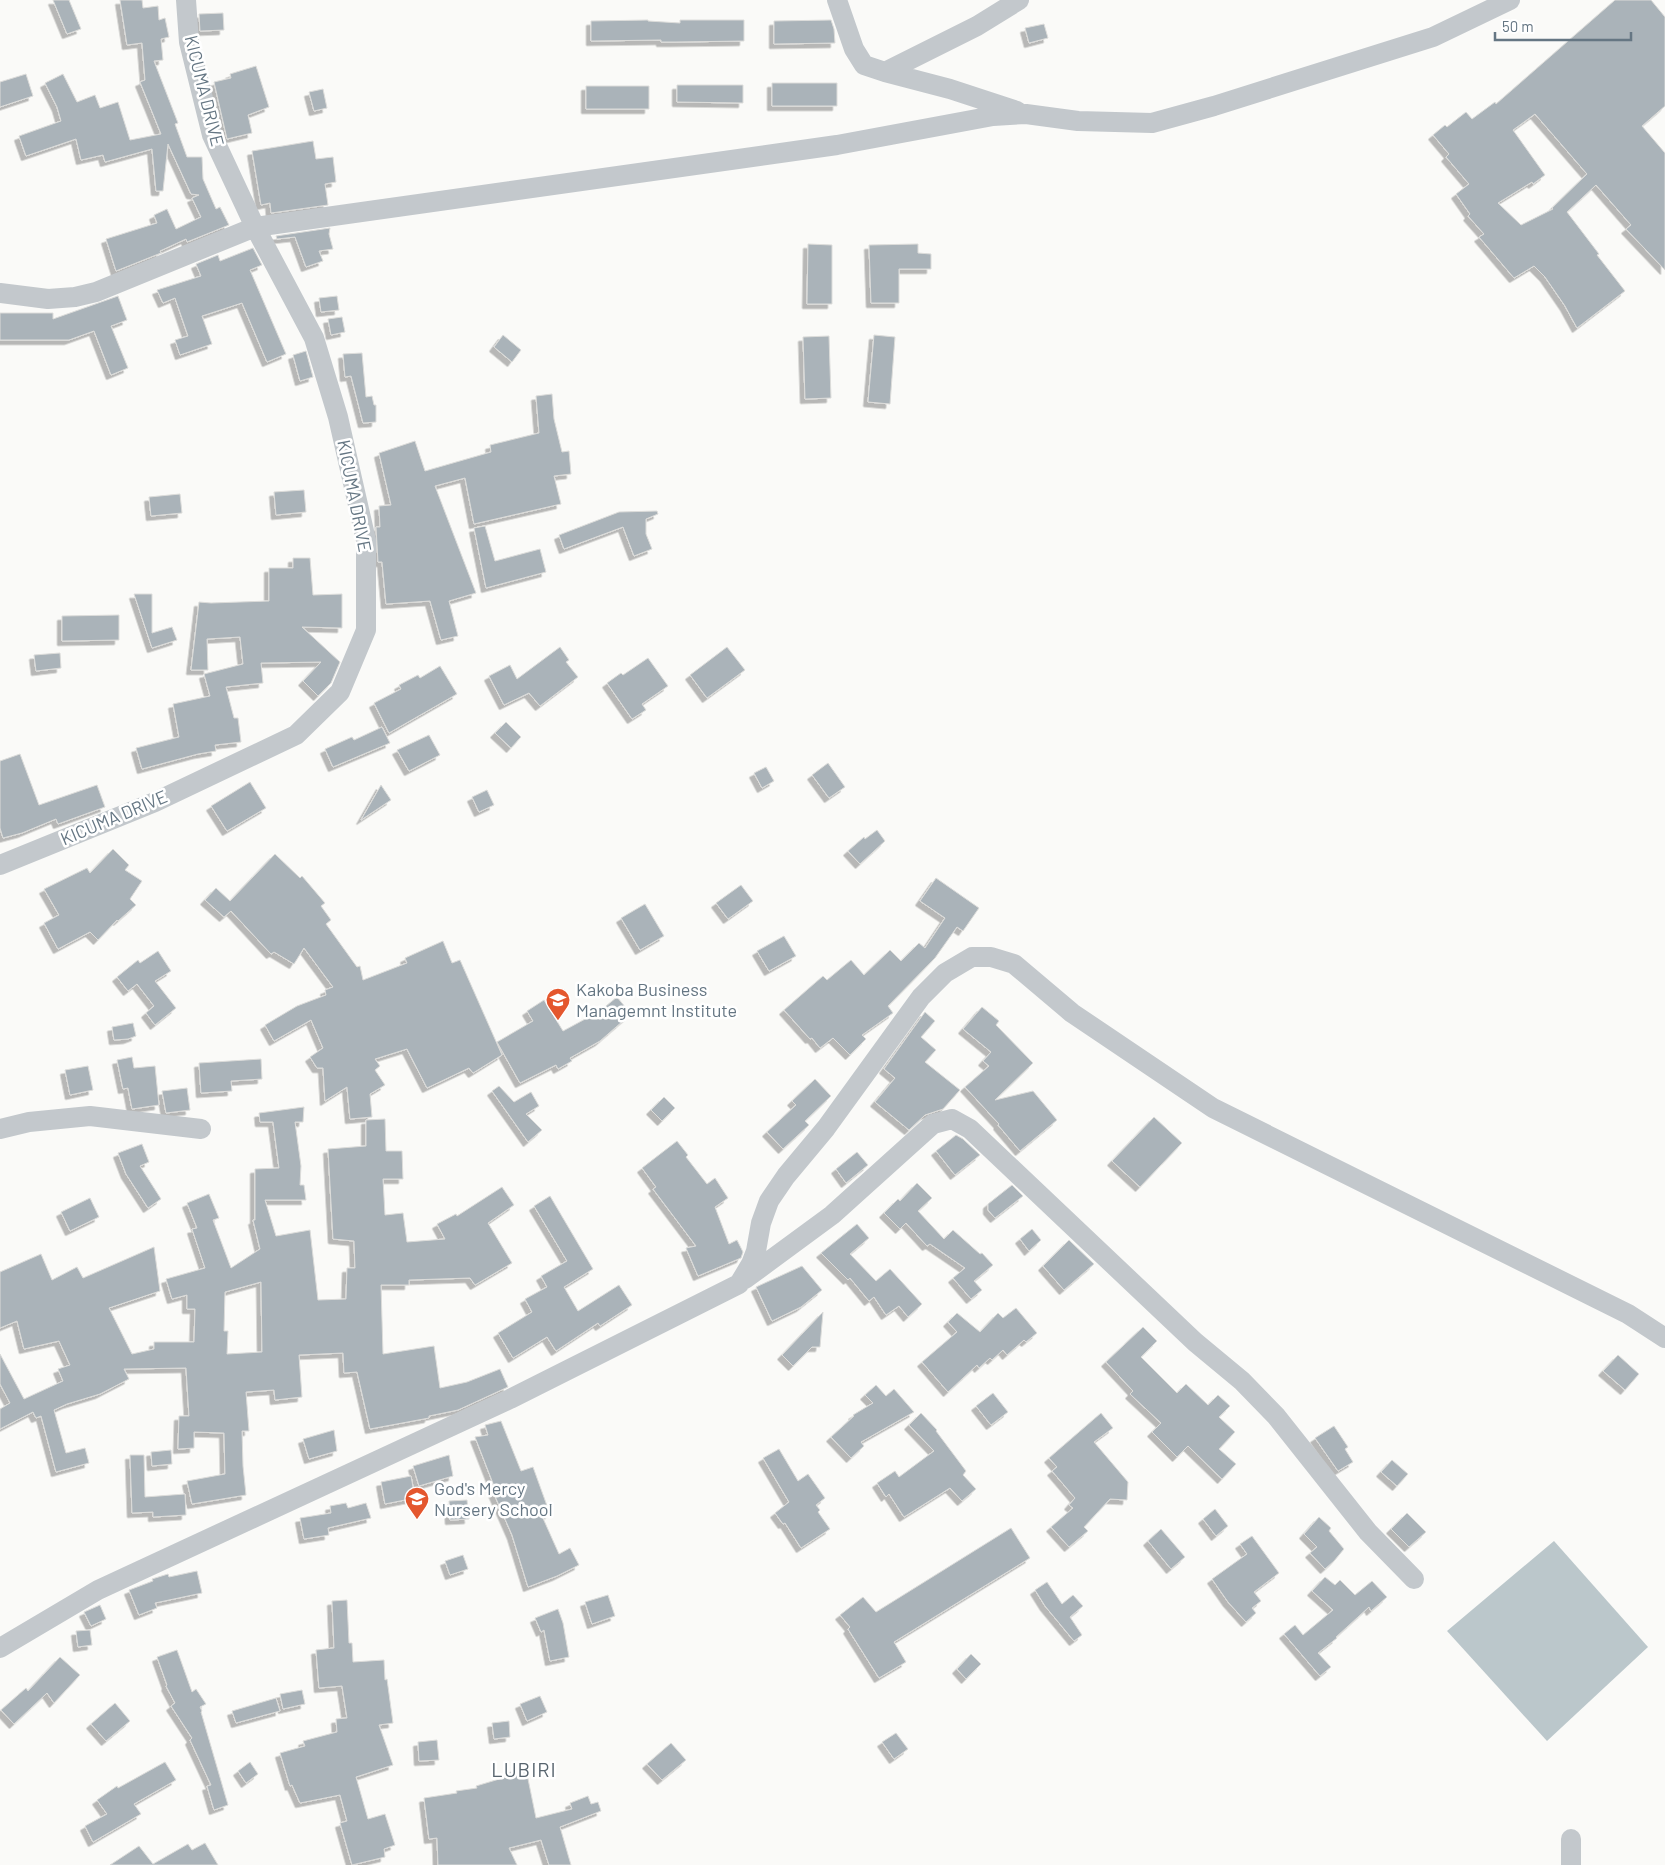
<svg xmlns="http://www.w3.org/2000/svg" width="1665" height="1865" viewBox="0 0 1665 1865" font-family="Barlow,sans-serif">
<defs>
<filter id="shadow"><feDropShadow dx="-4.5" dy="4.5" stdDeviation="0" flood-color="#0004"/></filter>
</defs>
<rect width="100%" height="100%" fill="#fafaf8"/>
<path fill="#bbc7cb" d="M1554 1541 1648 1647 1547 1741 1447 1631Z"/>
<path fill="#aab3b9" stroke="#dcdcda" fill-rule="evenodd" filter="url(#shadow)" d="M53 0H69L81 29 67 34Z
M120 0H142L143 8 158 6 159 20 165 18 169 37 161 39 163 60 154 61 178 123 175 124 187 157H202L203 179 216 209 220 207 229 225 187 242 186 239 160 251 161 253 116 271 106 239 157 223 154 215 167 209 176 229 201 217 192 198 199 195 191 194 168 144 163 191H156L152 149 105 162 103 155 81 160 76 139 26 156 19 136 61 121 57 107 45 83 63 74 77 102 95 95 100 108 118 102 130 140 161 134 140 82 145 80 142 43 127 45Z
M1615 0H1651L1665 17V106L1642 126 1665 153V270L1626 229 1631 225 1596 185 1567 212 1599 254 1597 255 1625 291 1577 328 1565 306 1545 277 1534 266 1514 278 1479 237 1484 234 1468 216 1470 214 1456 194 1469 184 1446 157 1449 154 1433 135 1445 125 1447 127 1466 112 1472 119 1495 102 1496 104ZM1535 114 1587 174 1552 208 1553 209 1521 225 1498 203 1532 182 1533 184 1545 175 1513 130Z
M223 13 224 30 200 31 199 14Z
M648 20V21L680 23V20H744V41L675 42H661V40L591 41V21Z
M831 20 834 29 835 43 774 44V21Z
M1044 24 1048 38 1029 43 1025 28Z
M256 66 269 107 248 115 252 133 227 139 214 82 231 78 230 74Z
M26 74 33 96 0 107V82Z
M772 83H837V106H772Z
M677 85H743V103L677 102Z
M586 86H649V109H586Z
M323 89 327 108 314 111 309 92Z
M313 141 316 159 333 157 336 182 325 184 328 205 271 213 270 203 261 205 252 151Z
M330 228 329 234 333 249 319 251 323 261 306 267 295 237 277 239 276 236Z
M808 244 832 245V304H807Z
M918 244V253L931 254V269H899V303H871L869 245Z
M253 248 262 265 250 270 286 354 267 362 242 303 202 316 212 344 180 355 175 340 188 336 175 298 163 303 157 290 201 276 196 264 218 255 220 261Z
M118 296 127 320 111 326 128 368 111 375 94 331 69 340H0V313H53V319Z
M337 296 339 310 321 312 319 298Z
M342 317 345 332 331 335 328 319Z
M503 335 521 350 512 362 494 347Z
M874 335 895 337 890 404 868 402Z
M829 336 831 398 805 399 803 337Z
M306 351 313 377 300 381 293 355Z
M362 353 366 397 372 396 374 405H376V422L363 423 351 376 345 377 343 354Z
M552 394 554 419 562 452 569 451 571 474 554 476 561 504 474 524 465 478 435 486 476 593 449 601 458 636 441 640 430 601 386 604 382 562H378L376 527H380L379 506 391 505 379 453 415 441 425 471 491 452 490 445 539 433 536 396Z
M304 490 306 512 276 515 274 492Z
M180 494 182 513 151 516 149 497Z
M657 511 658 514 646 519V534L652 549 634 556 623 527 564 549 559 535 619 512Z
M485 526 495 561 540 549 546 572 486 588 474 528Z
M293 558H310L313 595 342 594V628L302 627 340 662 331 683 318 696 303 681 321 662 261 663 263 683 226 687 234 718H238L241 742 215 745 216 751 198 754 142 769 136 748 179 737 173 704 210 696 204 674 243 664 240 637 207 639 208 670H191L199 602 211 603 269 601V568H293Z
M134 594H152V633L172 627 177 640 152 648Z
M119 615V640L62 641V616Z
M560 647 569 660 566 662 578 677 540 706 529 693 504 705 489 676 510 665 517 679Z
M727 647 745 670 707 698 690 675Z
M60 653 61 668 36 671 34 655Z
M648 658 668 686 642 704 646 710 632 719 607 683 621 673 623 675Z
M440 666 457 694 389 733 374 703 401 689 399 685 418 675 420 678Z
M506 722 521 737 511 748 495 733Z
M382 727 390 743 333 767 325 749 352 737 354 740Z
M429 735 440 755 409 771 397 750Z
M20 754 39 805 97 785 105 807 58 824 56 819 22 833 3 838 0 828V761Z
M828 763 845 787 829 798 812 775Z
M766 767 774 781 762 788 754 773Z
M250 782 266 808 227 831 211 806Z
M381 785 391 800 361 820Z
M487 790 494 805 479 812 472 797Z
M877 830 885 841 860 864 848 851 864 837 865 839Z
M113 849 129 865 125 870 142 881 130 899 136 905 118 921 117 920 98 940 90 932 58 949 44 923 59 915 44 889 87 868 90 873Z
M275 854 300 878 302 876 325 903 321 906 331 920 326 924 357 967 360 966 363 980 407 963 405 958 443 941 452 963 460 960 502 1055 473 1073 469 1068 427 1088 407 1049 375 1059 380 1066 375 1070 385 1085 370 1094 372 1117 350 1119 347 1087 325 1101 323 1068H317L310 1057 323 1048 311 1020 274 1041 265 1025 297 1006 326 995 325 990 333 987 304 948 294 964 274 952 271 954 231 911 224 917 205 900 216 888 230 901Z
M936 878 979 908 963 931 957 927 935 958 888 1006 893 1013 862 1035 866 1039 850 1055 833 1038 820 1048 812 1038 810 1039 784 1010 823 976 827 980 851 960 864 975 890 950 901 961 919 943 925 948 945 918 920 901Z
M741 885 753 901 728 919 716 903Z
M645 904 664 936 640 950 621 918Z
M784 936 796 956 769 971 757 951Z
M158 951 171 971 155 981 176 1008 155 1025 146 1013 154 1006 137 984 128 991 117 977 138 960 140 963Z
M617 997 631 1014 600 1041 570 1058 572 1061 558 1069 556 1065 520 1083 497 1042 533 1021 527 1011 544 1000 563 1031 600 1011Z
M982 1007 999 1021 996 1025 1033 1063 995 1100 1033 1091 1057 1120 1020 1151 998 1125 999 1124 965 1087 989 1066 983 1061 991 1052 963 1029Z
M925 1012 935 1021 921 1037 936 1050 925 1062 960 1090 943 1109 925 1115 909 1130 875 1102 895 1078 884 1069Z
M133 1023 136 1036 128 1039 114 1040 112 1027Z
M132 1057 134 1068 155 1066 159 1105 132 1109 128 1088 123 1089 117 1060Z
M261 1059 262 1079 231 1081 232 1091 201 1093 199 1063Z
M88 1066 93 1090 70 1095 65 1070Z
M815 1079 831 1096 805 1121 809 1125 783 1149 767 1132 796 1105 792 1101Z
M499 1086 514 1102 531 1092 539 1106 526 1114 542 1130 528 1142 492 1091Z
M187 1088 190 1110 166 1113 162 1091Z
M664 1097 675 1108 662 1121 651 1110Z
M304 1107 303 1122H295L301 1166 300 1185H304L306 1200H265L276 1236 310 1230 318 1300 346 1299 347 1268H355L354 1241 333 1239 328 1149 366 1146V1120L385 1119 386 1151H402L403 1179H383L385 1215 403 1213 407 1242 445 1239 437 1224 456 1214 457 1216 502 1187 514 1205 488 1223 512 1263 475 1285 470 1278 409 1280V1285H381L383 1354 434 1346 440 1388 467 1382 500 1369 508 1387 458 1410 429 1416V1418L370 1429 357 1372 344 1373 343 1353 299 1355 302 1397 275 1400 274 1390 246 1392 249 1431H242L243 1466 246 1495 192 1504 187 1481 225 1474 224 1433 194 1432V1448L178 1449 179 1416H189L186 1368 124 1369 129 1379 100 1394 67 1404 54 1410 66 1453 85 1448 89 1463 56 1472 41 1416 36 1418 33 1412 0 1429V1409L10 1403 0 1384V1354L24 1399 63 1381 58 1369 70 1365 59 1341 24 1349 17 1321 0 1328V1272L41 1254 52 1280 77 1267 83 1278 154 1247 160 1291 109 1308 132 1354 154 1349V1342H194L195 1309H187V1295L172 1299 166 1279 205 1268 192 1229 197 1228 187 1203 209 1194 219 1218 213 1220 231 1268 260 1249 253 1220H255V1169L279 1168 273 1122H260L259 1113ZM261 1282 262 1352 227 1354 228 1331H224L225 1292Z
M1154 1117 1182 1143 1140 1187 1112 1161Z
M956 1135 963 1139 980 1155 955 1175 936 1151Z
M677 1141 688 1155 686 1157 707 1184 715 1178 728 1198 715 1207 729 1244 737 1240 743 1252 741 1258 698 1276 686 1248 696 1246 653 1189 656 1187 642 1168Z
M142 1144 149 1162 140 1166 161 1199 148 1208 126 1174 118 1153Z
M857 1152 868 1165 846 1183 836 1169Z
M917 1183 932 1198 918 1211 944 1239 953 1230 980 1254 982 1253 993 1265 974 1281 982 1290 971 1299 953 1278 965 1268 930 1244 927 1246 906 1223 900 1229 884 1213 898 1199 900 1201Z
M1012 1185 1023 1196 995 1218 988 1210V1204Z
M550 1196 593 1269 564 1287 578 1311 619 1285 632 1305 600 1326 598 1323 556 1351 547 1337 513 1358 498 1333 532 1312 525 1299 547 1287 541 1276 567 1261 534 1206Z
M90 1198 99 1217 70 1231 61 1212Z
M857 1224 869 1238 850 1254 876 1281 890 1269 922 1304 908 1317 899 1306 886 1315 874 1297 869 1301 850 1278 848 1280 821 1253Z
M1032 1229 1041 1240 1029 1251 1020 1239Z
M1069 1240 1094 1264 1064 1290 1043 1266Z
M802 1266 822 1290 801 1307 772 1321 756 1287Z
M1016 1308 1037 1333 1026 1342 1024 1340 1007 1355 1003 1350 992 1360 990 1358 979 1368 977 1365 948 1392 922 1362 957 1332 948 1322 957 1313 980 1332 998 1313 1003 1318Z
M823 1312 820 1347H812L793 1366 782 1355Z
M1143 1327 1157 1341 1141 1357 1177 1393 1186 1384 1208 1405 1218 1395 1230 1406 1219 1417 1235 1432 1219 1449 1236 1464 1222 1479 1188 1446 1177 1457 1152 1432 1161 1423 1130 1394 1133 1391 1106 1362Z
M1618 1355 1639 1374 1625 1390 1603 1371Z
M876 1385 886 1396 894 1389 914 1412 861 1442 864 1446 851 1458 831 1437 854 1416 853 1415 873 1403 865 1395Z
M993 1393 1008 1412 991 1425 976 1406Z
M921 1413 937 1430 936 1431 966 1471 963 1475 976 1489 962 1501 950 1488 904 1517 889 1494 886 1497 877 1483 895 1471 899 1477 934 1451 909 1425Z
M1101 1413 1113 1428 1094 1442 1128 1482 1127 1500 1110 1499 1084 1527 1088 1531 1069 1547 1051 1527 1073 1508 1069 1505 1075 1498 1052 1471 1057 1467 1049 1458Z
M501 1421 521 1471 533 1467 550 1514 542 1516 559 1554 570 1548 579 1565 557 1576 528 1587 512 1535 491 1487 494 1486 475 1437 488 1435 485 1425Z
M1334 1426 1348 1447 1345 1449 1353 1462 1338 1471 1315 1438Z
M334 1430 337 1451 309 1459 303 1439Z
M779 1449 798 1481 808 1474 825 1498 816 1505 820 1510 818 1512 830 1529 801 1548 785 1523 783 1524 775 1513 789 1502 763 1458Z
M171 1450 172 1464 152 1466 151 1452Z
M130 1455H144L145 1497 185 1494 186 1515 153 1517V1512L132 1513Z
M449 1455 453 1476 419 1486 413 1466Z
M1392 1460 1408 1474 1397 1486 1381 1472Z
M411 1476 415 1498 385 1504 381 1482Z
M467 1500 469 1519 450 1520 449 1501Z
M346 1503 348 1508 366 1503 371 1518 328 1528 329 1535 304 1539 300 1518 331 1513 330 1506Z
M1215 1509 1228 1526 1216 1536 1203 1519Z
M1407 1513 1426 1532 1409 1547 1391 1529Z
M1319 1517 1331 1528 1329 1531 1344 1549 1334 1561 1325 1569 1310 1553 1317 1547 1304 1534Z
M1011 1528 1030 1558 894 1642 906 1662 879 1678 848 1629 850 1627 840 1615 863 1597 876 1612Z
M1161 1529 1185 1557 1171 1569 1148 1541Z
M1252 1536 1279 1573 1254 1592 1261 1601 1252 1608 1256 1613 1246 1622 1228 1602 1212 1579 1247 1554 1240 1544Z
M463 1555 468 1569 450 1575 445 1561Z
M197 1571 202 1593 155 1603 157 1608 139 1615 129 1590 153 1581 152 1579 168 1574 169 1577Z
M1325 1577 1335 1585 1340 1580 1355 1595 1372 1581 1387 1597 1371 1611 1369 1607 1336 1637 1337 1638 1318 1653 1331 1667 1320 1676 1284 1634 1295 1625 1303 1635 1333 1610 1312 1591Z
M1047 1582 1062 1604 1073 1595 1083 1606 1070 1617 1082 1635 1074 1641 1045 1606 1035 1590Z
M608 1595 615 1616 592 1624 585 1602Z
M347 1600 349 1643H352L353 1662 384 1660 385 1680 387 1679 393 1723 379 1725 393 1765 356 1777 368 1819 385 1814 395 1845 384 1849 385 1857 352 1865 340 1823 347 1821 340 1795 300 1803 292 1785 290 1786 280 1753 305 1746 303 1741 337 1732 336 1719 347 1718 342 1686 319 1688 316 1650 334 1648 332 1601Z
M100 1605 106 1619 91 1626 84 1612Z
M558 1609 563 1623 569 1657 550 1661 544 1630 541 1632 535 1618Z
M90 1630 92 1645 78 1647 76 1631Z
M177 1650 192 1692 196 1689 206 1704 200 1707 202 1711 201 1712 228 1805 214 1810 207 1786 211 1785 190 1740 192 1738 171 1706 175 1703 166 1686 167 1685 157 1657Z
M971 1654 981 1664 966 1679 957 1669Z
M60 1657 80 1675 54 1703 47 1693 14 1724 1 1710 26 1688 28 1691Z
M302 1690 305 1704 283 1709 280 1694Z
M540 1696 547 1712 527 1721 520 1704Z
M276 1698 280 1711 236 1723 232 1711Z
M115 1703 130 1721 106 1741 91 1724Z
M509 1721 510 1737 494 1739 492 1723Z
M896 1733 908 1749 894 1759 882 1742Z
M437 1740 439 1760 419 1761 418 1742Z
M671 1743 686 1760 662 1780 647 1764Z
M165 1762 176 1780 134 1804 141 1814 93 1842 85 1826 107 1814 97 1800 117 1786 118 1788Z
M250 1762 258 1774 246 1783 238 1771Z
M526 1769 536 1818 572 1809 570 1803 588 1796 591 1804 598 1802 601 1811 560 1827 571 1865H549L541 1840 509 1848 517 1865H438L437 1838 429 1839 424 1798 457 1793 456 1791 477 1788 476 1786 506 1777V1773Z
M205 1843 218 1865H110L139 1846 153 1864 188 1844 192 1850Z"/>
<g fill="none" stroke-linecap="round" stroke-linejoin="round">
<path stroke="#c3c8cc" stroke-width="20" d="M837 0 854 49 864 65 885 72 950 89 1017 111
M885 72 977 26 1019 0
M0 293 48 299 75 297 96 292 255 227 837 145 993 116 1026 114 1078 121 1152 123 1214 106 1433 37 1510 0
M0 865 155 802 296 735 340 692 366 630V540L338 417 314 338 255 227 212 135 189 42 186 0
M0 1129 29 1122 90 1116 201 1129
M745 1279 832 1215 933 1124 952 1119 970 1129 1195 1342 1242 1381 1276 1416 1368 1532 1414 1579
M0 1648 98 1590 510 1399 739 1284 751 1264 756 1251 761 1223 769 1201 786 1176 826 1128 921 997 945 973 972 957H991L1014 964 1072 1013 1213 1108 1628 1314 1665 1338
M1571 1839V1865"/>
</g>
<defs>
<symbol id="school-pin" viewBox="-11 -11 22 30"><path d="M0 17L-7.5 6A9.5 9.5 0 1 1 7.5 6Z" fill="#e4572e" stroke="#fff"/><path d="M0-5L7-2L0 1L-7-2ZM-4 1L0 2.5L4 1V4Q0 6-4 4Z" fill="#fff"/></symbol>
</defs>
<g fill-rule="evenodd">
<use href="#school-pin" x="544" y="986" width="28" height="38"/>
<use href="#school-pin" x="403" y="1485" width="28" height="38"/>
</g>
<g text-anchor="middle" stroke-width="5" stroke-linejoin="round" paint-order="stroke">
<g font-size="18" fill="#657683" stroke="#fff">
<text transform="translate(204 91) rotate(76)" y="6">KICUMA DRIVE</text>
<text transform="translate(354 496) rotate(79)" y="6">KICUMA DRIVE</text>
<text transform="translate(114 818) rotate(-23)" y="6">KICUMA DRIVE</text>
</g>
<g font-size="18" fill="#657683" stroke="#fff" text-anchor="start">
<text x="576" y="996">Kakoba Business<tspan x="576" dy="21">Managemnt Institute</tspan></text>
<text x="434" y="1495">God's Mercy<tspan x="434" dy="21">Nursery School</tspan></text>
</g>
<g font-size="20" letter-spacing="1" fill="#57646e" stroke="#fff">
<text x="524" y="1777">LUBIRI</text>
</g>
</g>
<path d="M1495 32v8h136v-8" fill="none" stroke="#657683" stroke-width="2.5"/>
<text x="1502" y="32" font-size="15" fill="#657683" stroke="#ffffff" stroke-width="4" paint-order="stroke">50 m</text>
</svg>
